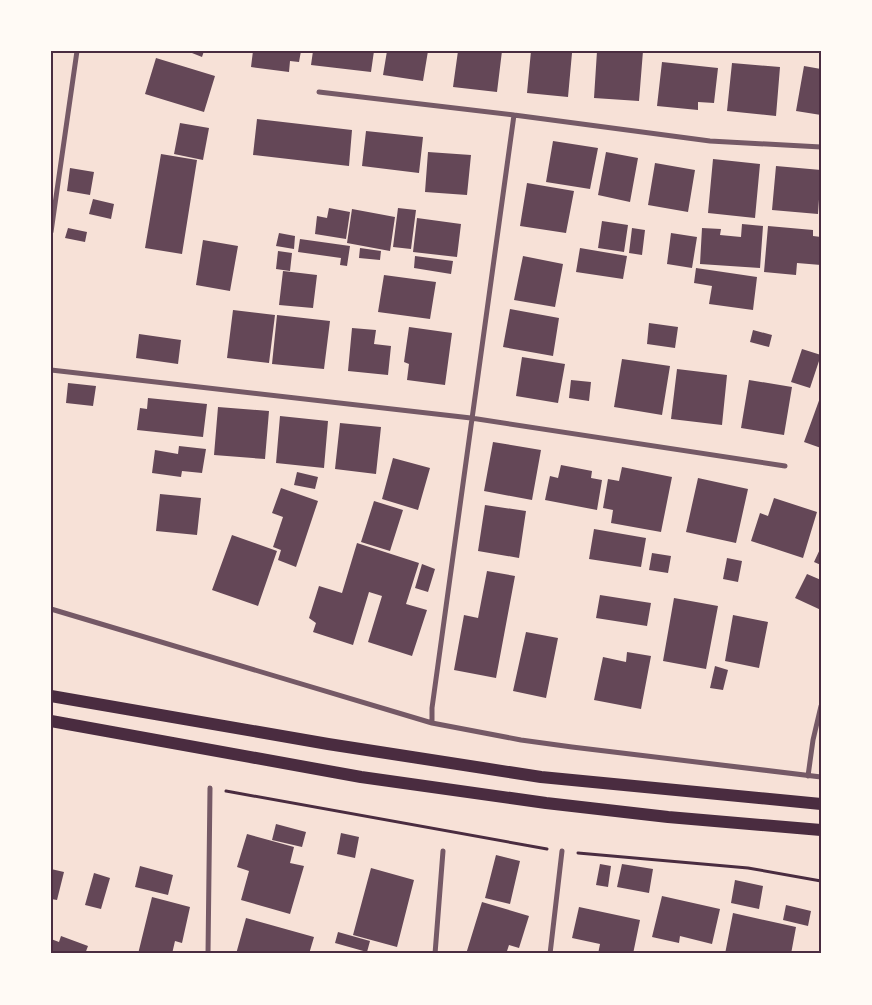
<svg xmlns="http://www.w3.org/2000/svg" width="872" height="1005" viewBox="0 0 872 1005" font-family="Jost,sans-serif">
<rect width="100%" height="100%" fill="#f7e1d7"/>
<path fill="#644757" d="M187 51H204L202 57Z
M253 51H301L299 62 290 61 289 72 251 67Z
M313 51H374L371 72 311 65Z
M387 51H428L423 81 383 75Z
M458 51H502L497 92 453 87Z
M531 51H560L572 53 568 97 527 93Z
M597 51H643L639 101 594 98Z
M156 58 215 76 204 112 145 94Z
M662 62 718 68 714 103 698 102V110L657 106Z
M732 63 780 67 776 116 727 111Z
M804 66 821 69V115L796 111Z
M257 119 352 130 349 166 253 155Z
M180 123 209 128 203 160 174 154Z
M366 131 423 137 419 173 362 166Z
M553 141 598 148 590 189 546 182Z
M428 152 471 155 467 195 425 192Z
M606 152 638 158 630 202 598 195Z
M161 154 197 160 182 254 145 248Z
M713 159 760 164 755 218 708 213Z
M655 163 695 170 688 212 648 205Z
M776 166 821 170 818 214 772 210Z
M70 168 94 172 90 195 67 191Z
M527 183 574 191 566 233 520 226Z
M93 199 114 204 111 219 89 214Z
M329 208 350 212 346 239 315 234 317 216 327 218Z
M398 208 416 210 411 249 393 247Z
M352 209 395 217 390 251 347 243Z
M417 218 461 224 457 257 413 252Z
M602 221 628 225 624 252 598 248Z
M742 224 763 226 760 268 700 264 702 228 721 229 720 235 741 237Z
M768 226 813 230V236L821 237V265L797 263 796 275 764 272Z
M68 228 87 232 85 242 65 238Z
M632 228 645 230 642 255 629 253Z
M279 233 295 236 294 249 276 246Z
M671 233 697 237 692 268 667 264Z
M300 239 350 246 347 266 340 265 341 258 298 252Z
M203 240 238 246 230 291 196 285Z
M360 248 381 251 380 260 359 258Z
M580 248 627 256 623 279 576 272Z
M278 251 292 253 290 271 276 269Z
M415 256 453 261 451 274 414 268Z
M523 256 563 264 555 307 514 300Z
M696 268 757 277 753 310 709 304 712 286 694 283Z
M283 271 317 275 313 308 279 305Z
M384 275 436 282 430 319 378 312Z
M510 309 559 318 553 356 503 347Z
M233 310 275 315 269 363 227 358Z
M277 315 330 321 324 369 272 364Z
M649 323 678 327 675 348 647 344Z
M409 327 452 333 445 385 407 380 409 364 404 362Z
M352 328 376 330 374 344 391 346 388 375 348 371Z
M753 330 772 335 769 347 750 342Z
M139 334 181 340 178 364 136 358Z
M802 349 821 355 810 388 791 382Z
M522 357 565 364 558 403 516 396Z
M622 359 670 366 662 415 614 407Z
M677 369 727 375 722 425 671 419Z
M571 380 591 382 589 401 569 398Z
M749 380 792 387 784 435 741 428Z
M68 383 96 386 93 406 66 403Z
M821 395V448L804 442Z
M148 398 207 404 203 437 137 430 140 408 147 409Z
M218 407 269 411 265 459 214 455Z
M280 416 328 421 324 468 276 463Z
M340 423 381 427 376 474 335 469Z
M493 442 541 450 532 500 484 491Z
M179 446 206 449 202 473 182 471 181 477 152 473 155 450 178 454Z
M393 458 430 468 418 510 382 499Z
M561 465 592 471 591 478 602 480 597 510 545 500 550 476 558 478Z
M622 467 672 477 661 532 611 523 613 510 603 508 608 479 619 481Z
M297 472 318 477 315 489 294 485Z
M698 478 748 489 736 543 686 532Z
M281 488 318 501 296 567 278 560 281 550 273 547 283 517 272 513Z
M160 494 201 498 197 535 156 531Z
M774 498 817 512 803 558 751 541 760 513 768 516Z
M374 501 403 510 390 551 361 542Z
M485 505 526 511 519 558 478 551Z
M594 529 646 538 641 567 589 559Z
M232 535 277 551 258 606 212 590Z
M357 543 419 563 406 604 427 610 412 656 368 642 382 596 369 592 353 645 313 632 316 623 309 618 319 586 342 593Z
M821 547V565L814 562Z
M652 553 671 556 668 573 649 570Z
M727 558 742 561 738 582 723 579Z
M422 564 435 569 428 592 415 588Z
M487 571 515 576 496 678 454 670 464 615 478 618Z
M807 574 821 580V610L795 598Z
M600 595 651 603 647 626 596 618Z
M674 598 718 606 706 669 663 661Z
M733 615 768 622 759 668 725 661Z
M526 632 558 638 546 698 513 691Z
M627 652 651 656 641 709 594 700 603 657 626 662Z
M715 666 728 670 723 690 710 688Z
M276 824 306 832 302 847 272 840Z
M341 833 359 837 355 858 337 854Z
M247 834 294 847 290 863 304 866 290 914 241 900 249 871 237 867Z
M496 855 520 861 510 904 485 898Z
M600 864 611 866 608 887 596 885Z
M622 864 653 869 649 893 617 887Z
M140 866 173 875 168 895 135 887Z
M371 868 414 880 397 947 353 935Z
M51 869 64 872 57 900 51 899Z
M94 873 110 878 101 909 85 905Z
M735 880 763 886 759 909 731 903Z
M662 896 720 909 712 944 680 936 679 943 652 937Z
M152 897 190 907 182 943 175 941 172 954H138Z
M482 902 529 916 519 948 509 945 506 954H466Z
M786 905 811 911 808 926 783 920Z
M579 907 640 920 633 954H598L600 944 572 938Z
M733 913 796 927 791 954H725Z
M246 918 314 937 309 954H236Z
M338 932 370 941 367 952 335 943Z
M61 936 88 946 85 954H51V939L59 942Z"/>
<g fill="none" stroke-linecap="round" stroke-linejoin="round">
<path stroke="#4a2c40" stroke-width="3" d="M226 791 547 849
M578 853 748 868 821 881"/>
<path stroke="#755966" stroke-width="5" d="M319 92 514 115 710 141 821 147
M51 232 77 51
M51 370 471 418 785 466
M51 609 432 723 521 740 572 747 821 777
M432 723V708L514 115
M808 776 813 740 821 706
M208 954 210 788
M435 954 443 851
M550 954 562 851"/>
<path stroke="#4a2c40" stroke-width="12" d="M51 696 328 744 541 777 821 804
M51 721 361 777 546 803 668 817 821 830"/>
</g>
<rect width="872" height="1005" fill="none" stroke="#fffaf5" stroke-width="105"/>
<rect x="52" y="52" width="768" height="900" fill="none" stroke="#4a2c40" stroke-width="2"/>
</svg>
